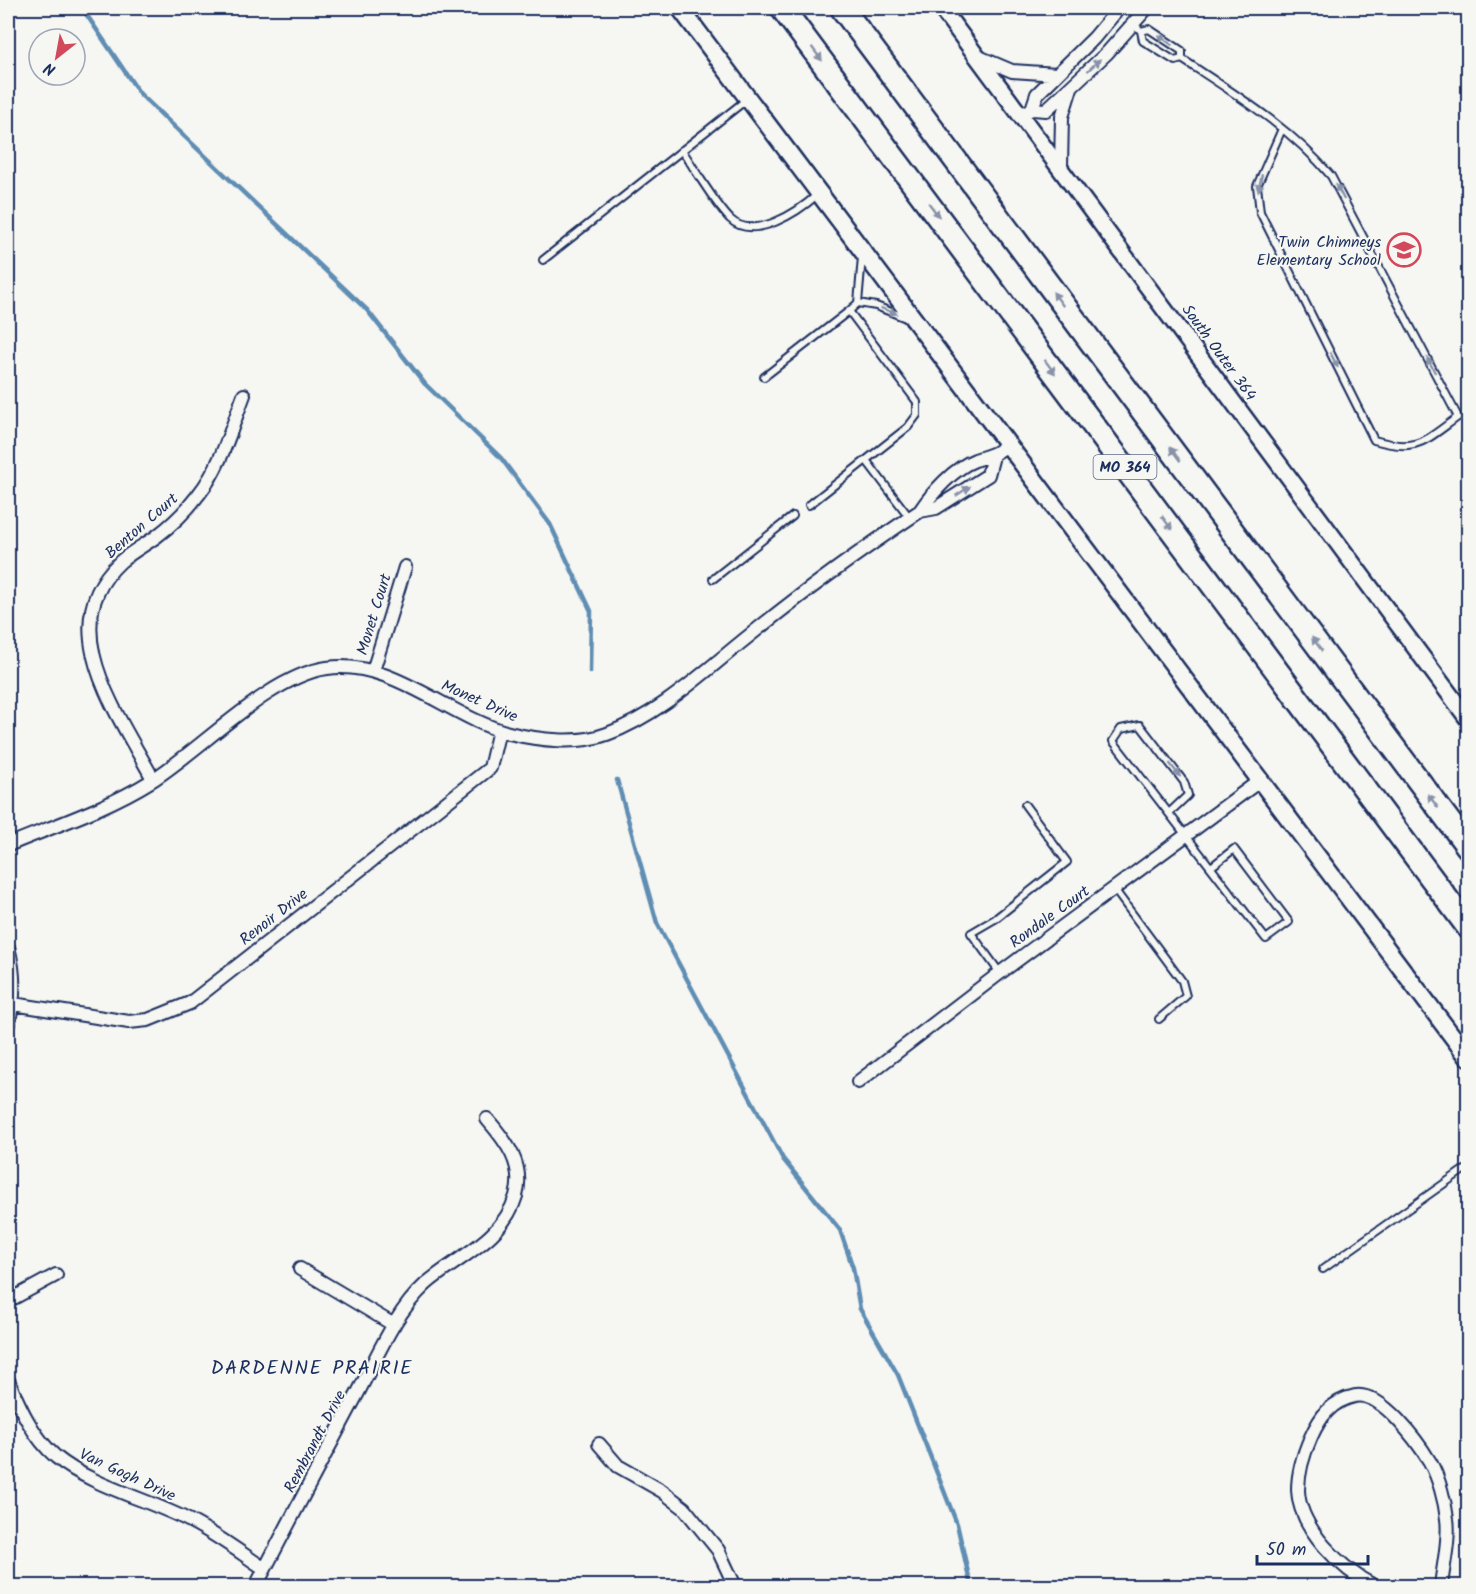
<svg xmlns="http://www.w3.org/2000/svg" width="1476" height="1594" viewBox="0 0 1476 1594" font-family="Kalam,sans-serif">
<rect width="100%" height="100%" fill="#f6f6f2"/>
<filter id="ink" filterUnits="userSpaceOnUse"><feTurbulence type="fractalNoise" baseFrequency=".0167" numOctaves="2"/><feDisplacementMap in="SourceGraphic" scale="12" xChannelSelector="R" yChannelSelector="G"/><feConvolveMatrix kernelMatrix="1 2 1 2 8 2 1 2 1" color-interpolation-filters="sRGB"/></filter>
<g filter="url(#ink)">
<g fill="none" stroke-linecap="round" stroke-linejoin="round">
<path stroke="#5e8db3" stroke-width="4.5" d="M82 8 140 94 367 310 425 384 501 458 550 524 591 611 590 672
M617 780 657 923 783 1159 840 1230 853 1268 860 1309 898 1375 933 1463 957 1524 971 1586"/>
<defs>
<path id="service" d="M1133 23 1141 31 1143 41 1175 61 1182 59
M1141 31 1149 29 1182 51V59C1235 94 1290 127 1331 176L1458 417C1424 441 1418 453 1374 440L1260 212 1257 186 1282 129
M682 150C696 171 713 201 730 219 754 242 799 211 817 195
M543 260 746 100
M858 303 876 306 906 318
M764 377 849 311
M866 460 910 518
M809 505 908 427 917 415V402L849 311 858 303 862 257
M713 579 793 516
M1169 813 1188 795 1184 782 1140 725 1121 729 1113 741 1266 939 1289 922 1234 849 1211 867
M1114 889 1182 981 1186 996 1159 1019
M1000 973 971 933 995 919 1067 862 1025 805
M1323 1269 1462 1171 1468 1169"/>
<path id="minor" d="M979 57 1012 71 1057 74
M1032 109 1037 94 1094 38 1119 8
M1022 114 1032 109 1046 110 1107 53 1147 8
M1061 167 1062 117 1071 88
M920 511 936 508 988 475 993 456
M373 671 405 567
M153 779C119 715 51 626 120 562 131 552 145 545 157 536 173 524 187 510 199 494 221 466 231 429 244 395
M8 845C56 825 106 809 151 781 202 749 269 676 327 668 391 658 450 718 509 733 538 740 578 745 607 734 662 714 709 667 754 632 807 589 863 549 920 511 932 493 954 468 975 460 992 454 993 456 1008 444
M8 947C15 973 15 999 8 1024
M13 1004 129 1022 148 1020 190 1003 490 768 499 730
M858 1082 1000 973 1262 779
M300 1269 394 1325
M8 1301 56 1275
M8 1380C20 1408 33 1437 56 1457 91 1486 151 1500 192 1522 217 1535 241 1553 265 1569
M599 1444 618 1466 662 1491 684 1508 718 1550 735 1586
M256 1586C288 1524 321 1462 354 1400 375 1362 393 1314 426 1284 457 1257 503 1240 516 1196 525 1165 506 1141 487 1119
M1374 1586C1342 1570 1299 1528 1298 1490 1298 1471 1303 1455 1311 1437 1320 1417 1331 1401 1355 1396 1381 1391 1418 1442 1430 1462 1439 1478 1445 1501 1447 1519 1450 1539 1443 1566 1441 1586"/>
<path id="tertiary" d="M941 8 1468 719"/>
<path id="secondary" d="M680 8 1468 1057"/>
<path id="motorway" d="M782 8 1468 927
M842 8 1468 847"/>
</defs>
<use href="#service" stroke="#1b2f5e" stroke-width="10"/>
<use href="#minor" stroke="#1b2f5e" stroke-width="16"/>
<use href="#tertiary" stroke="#1b2f5e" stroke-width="20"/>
<use href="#secondary" stroke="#1b2f5e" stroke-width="21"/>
<use href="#motorway" stroke="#1b2f5e" stroke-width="27"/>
<use href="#service" stroke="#f6f6f2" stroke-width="6"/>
<use href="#minor" stroke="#f6f6f2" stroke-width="12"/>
<use href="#tertiary" stroke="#f6f6f2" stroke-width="15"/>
<use href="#secondary" stroke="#f6f6f2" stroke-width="16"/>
<use href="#motorway" stroke="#f6f6f2" stroke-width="22"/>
</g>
<defs><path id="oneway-solid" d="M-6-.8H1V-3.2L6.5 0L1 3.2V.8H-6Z" transform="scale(1.5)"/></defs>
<g fill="#8892a8">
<use href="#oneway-solid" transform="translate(1165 40) rotate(-145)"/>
<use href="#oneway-solid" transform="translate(817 54) rotate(53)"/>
<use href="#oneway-solid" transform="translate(1094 65) rotate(-43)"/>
<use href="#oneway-solid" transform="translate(1260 183) rotate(103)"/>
<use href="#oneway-solid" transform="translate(1340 192) rotate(-118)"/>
<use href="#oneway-solid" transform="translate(934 210) rotate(53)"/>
<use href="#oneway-solid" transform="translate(1058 299) rotate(-126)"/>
<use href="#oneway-solid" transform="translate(889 311) rotate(21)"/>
<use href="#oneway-solid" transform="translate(1334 360) rotate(63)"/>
<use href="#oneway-solid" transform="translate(1431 365) rotate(-118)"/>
<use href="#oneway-solid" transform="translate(1050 367) rotate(53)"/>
<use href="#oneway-solid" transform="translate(1175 454) rotate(-127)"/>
<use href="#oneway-solid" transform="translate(963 491) rotate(-33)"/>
<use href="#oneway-solid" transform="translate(1167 523) rotate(53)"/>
<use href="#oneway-solid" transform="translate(1317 644) rotate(-127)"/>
<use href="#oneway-solid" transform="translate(1175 770) rotate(52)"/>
<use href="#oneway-solid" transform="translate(1433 801) rotate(-127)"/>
</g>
</g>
<defs>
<symbol id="school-ring" viewBox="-11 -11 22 22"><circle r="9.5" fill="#f6f6f2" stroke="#d1495b" stroke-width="1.5"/><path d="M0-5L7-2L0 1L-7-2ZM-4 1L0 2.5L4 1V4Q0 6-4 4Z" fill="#d1495b"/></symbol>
</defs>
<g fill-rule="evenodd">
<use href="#school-ring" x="1385" y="231" width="38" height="38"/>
</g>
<g text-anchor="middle" stroke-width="4.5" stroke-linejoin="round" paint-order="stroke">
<rect fill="#f6f6f2" stroke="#5d6b8a" stroke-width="1.5" x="1093.5" y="455" width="63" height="24" rx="4.5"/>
<g font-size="15" font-weight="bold" fill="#1b2f5e">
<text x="1125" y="472">MO 364</text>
</g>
<g font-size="16" fill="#1b2f5e" stroke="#f6f6f2" text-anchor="end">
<text x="1381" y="247">Twin Chimneys<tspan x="1381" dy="18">Elementary School</tspan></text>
</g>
<g font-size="16" fill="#1b2f5e" stroke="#f6f6f2">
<text transform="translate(1220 352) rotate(54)" y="6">South Outer 364</text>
<text transform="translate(141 525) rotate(-41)" y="6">Benton Court</text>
<text transform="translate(373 614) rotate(-73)" y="6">Monet Court</text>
<text transform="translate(480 700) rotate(24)" y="6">Monet Drive</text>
<text transform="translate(273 916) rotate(-38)" y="6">Renoir Drive</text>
<text transform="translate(1049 916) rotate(-36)" y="6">Rondale Court</text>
<text transform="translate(314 1441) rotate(-62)" y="6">Rembrandt Drive</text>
<text transform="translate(128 1474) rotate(25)" y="6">Van Gogh Drive</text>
</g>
<g font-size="20" letter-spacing="1.5" fill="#1b2f5e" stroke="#f6f6f2">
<text x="312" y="1374">DARDENNE PRAIRIE</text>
</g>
</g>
<rect width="1476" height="1594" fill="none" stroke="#f6f6f2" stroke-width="30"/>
<rect x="15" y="15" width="1446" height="1564" fill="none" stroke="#1b2f5e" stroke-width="2" filter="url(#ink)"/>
<g transform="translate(57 57) rotate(211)"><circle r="28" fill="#f6f6f2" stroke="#9ea6b7" stroke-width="1.5"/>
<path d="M0-4.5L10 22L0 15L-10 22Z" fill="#d1495b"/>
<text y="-9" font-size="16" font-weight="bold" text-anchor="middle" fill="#1b2f5e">N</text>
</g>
<path d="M1257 1555v9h111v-9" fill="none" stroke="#1b2f5e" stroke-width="3"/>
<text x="1266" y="1555" font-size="18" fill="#1b2f5e" stroke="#f6f6f2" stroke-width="4.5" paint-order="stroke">50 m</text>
</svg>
